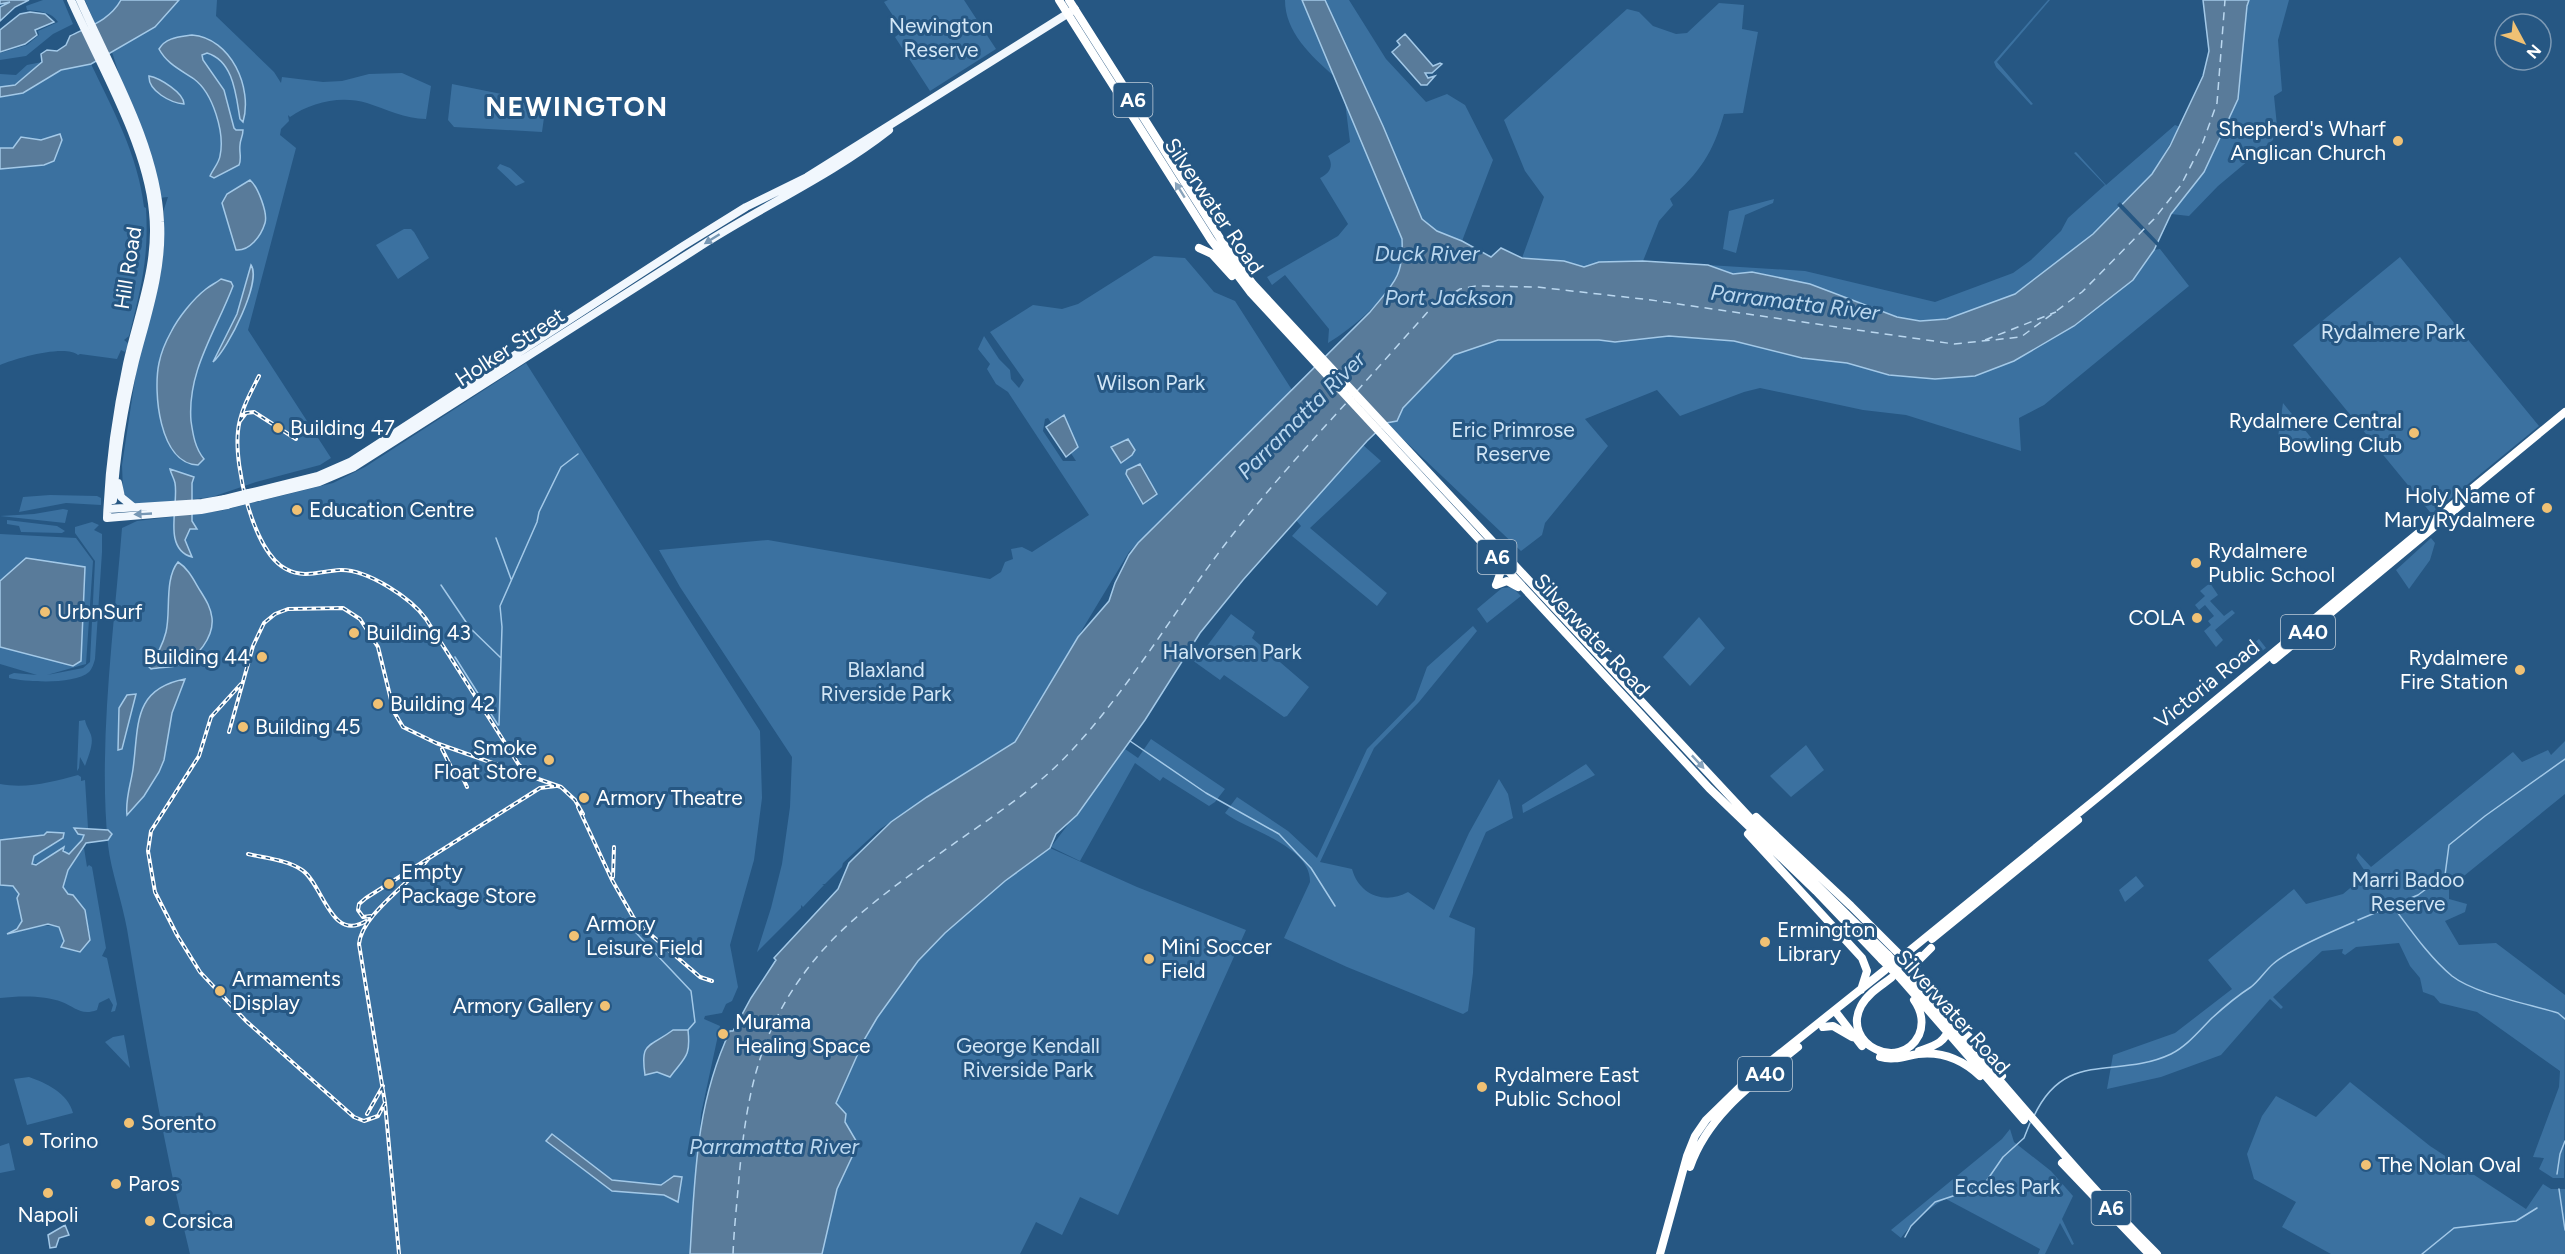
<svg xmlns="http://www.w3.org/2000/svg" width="2565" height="1254" viewBox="0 0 2565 1254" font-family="Figtree,sans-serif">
<rect width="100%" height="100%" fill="#265783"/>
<path fill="#3b71a0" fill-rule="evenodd" d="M43 0H63L73 24 53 34 26 56 0 60V53L27 45 39 35 38 31 58 22C52 12 39 11 27 10L26 6Z
M85 0H121L115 12 95 24Z
M179 0H217L216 16 274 72 281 83 282 77 323 82 342 81 369 74 402 73 431 86 426 119C405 119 386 109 367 103 341 95 311 102 290 117L288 115 289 121 281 129 280 135 296 148 248 330 331 458 320 465 256 482 212 497 132 506 123 491 122 465 137 366 159 283 164 244V209L168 197 158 198 112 52 155 27Z
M888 0H964L996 49 930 91 895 37 903 31 884 2Z
M1285 0H1302L1334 76C1311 56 1285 32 1285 0Z
M1325 0H1349L1386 59 1426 102 1447 94 1465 105 1493 160 1462 241 1437 231 1422 219 1383 126Z
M2048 0H2050L1997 62 2033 104 2031 105 1996 67 1994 62Z
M2249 0H2289L2278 40 2282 91 2274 96 2277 126 2273 140 2218 186 2189 216 2171 214 2204 172Z
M1719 3 1744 5 1742 29 1758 32 1743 113 1724 114C1713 153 1700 172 1670 199L1673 205 1659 221 1643 261 1584 267 1564 261 1522 258 1544 197 1525 171 1504 120 1627 9 1639 12 1653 26 1676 34 1687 33Z
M42 62 14 85 0 87V74L16 75 27 65Z
M83 64H91C113 110 138 155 144 207L146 208C149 258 141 288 129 336L124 340 129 344 125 352 121 350 117 359 80 354 78 355C66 344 16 358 0 365V97L23 93 61 70Z
M452 84 546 103 542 132 454 127 448 120Z
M1345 102 1402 239C1402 246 1404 256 1403 263 1397 291 1352 329 1328 343L1329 329 1285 275 1272 285 1267 277 1338 236 1348 224 1320 178C1330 173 1334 166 1328 156L1350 142Z
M2175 125 2180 127 2152 174 2093 234 2015 294 1947 319 1920 321 1897 317 1810 284 1752 272 1733 274 1708 265 1805 271 1935 302 2013 273 2031 260 2061 231 2068 218 2105 185 2074 153 2076 152 2106 185Z
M500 164 510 168 525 182 516 186 497 168Z
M1774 199 1773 203 1745 215 1736 253 1723 249 1729 211Z
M404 229H411L414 232 429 258 398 279 376 245Z
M2160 249 2189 286 2044 405 2019 418 2021 451 1906 415 1863 410 1760 388 1744 392 1680 416 1657 390 1585 419 1608 446 1545 523 1542 535 1521 551 1386 423 1398 419 1403 408 1454 355 1498 340H1599L1615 342 1669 336 1734 341 1847 363 1889 375 1935 379 1975 376 2014 361 2133 280 2154 250Z
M1154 256 1185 258 1214 292 1235 301 1292 390 1129 552 1015 741 880 829 843 863 842 867 825 884H822L824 885 803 907 801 905V908L757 952 771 908 782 864 790 807 792 757 680 587 659 550 768 540 990 579 1001 572 1005 562 1013 559 1011 549 1022 547 1032 552 1089 515 1008 392 996 384 987 369 990 364 978 349 984 336 999 359 1010 370 1011 379 1019 388 1024 380 990 332 1033 305 1062 309 1078 304ZM1048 418 1076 461H1063L1043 431 1045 419Z
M2400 257 2539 426 2434 512H2430L2293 345Z
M526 363 760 731 762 798 754 860 730 945 738 987 732 1001 726 1004 722 1013 705 1016 704 1019 720 1026 701 1114 692 1254H190C164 1147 145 1038 127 929 122 901 111 871 108 845 98 744 114 629 122 528L137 521 220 511 333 483 365 467Z
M2283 403 2313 440 2295 455 2278 437Z
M1363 445 1381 461 1310 528 1387 593 1377 606 1292 536 1301 526 1296 520Z
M50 495 97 496 101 498V505L66 503 19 512 23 497Z
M63 509 68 510 65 523 0 516 34 514Z
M7 520 57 526 65 531 62 533 21 532 19 526 7 524Z
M92 522 99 525 94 530 102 534V552L95 659C94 663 92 669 89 672 74 685 27 682 9 678V675L14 673 37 675 0 664V534L76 538 93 561 86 664 47 675 83 668 90 662 95 561 75 533V527Z
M2431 538 2435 543 2430 560 2409 589 2396 570Z
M2210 583 2218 595 2210 601 2224 616 2232 610 2235 613 2215 630 2223 640 2216 647 2204 631 2211 625 2208 621 2214 616 2205 605 2199 610 2195 605 2205 596 2200 591Z
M1512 587 1521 596 1487 623 1477 609 1502 588Z
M1231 614 1255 632 1252 638 1309 687 1287 716 1284 717 1224 675 1220 680 1192 660 1201 654Z
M1699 617 1725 648 1690 686 1663 657Z
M1473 626 1477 631 1419 702 1374 748 1320 862 1352 869C1359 895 1385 905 1408 892L1434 910 1469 833 1499 779 1508 794 1513 818 1486 832 1449 917 1475 928 1473 973 1468 1011 1463 1014 1347 967 1284 938 1310 882C1311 846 1247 830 1225 813L1237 797 1288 831 1317 858 1367 749 1415 700 1427 667Z
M2259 639 2266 648 2244 665 2237 656Z
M85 720C86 726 89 729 91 735 94 744 88 757 85 766L80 757 79 768 77 771 79 721Z
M1151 739 1225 789 1215 802 1209 806 1163 777 1160 781 1135 763 1080 861 1051 847 1125 749 1138 758Z
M2565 741V794L2449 888V899L2467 904 2465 912 2445 921 2459 945 2496 943 2565 995 2564 1178H2553L2539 1169 2544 1158 2533 1157 2559 1087 2560 1071 2477 1012 2440 1003 2434 996 2423 992 2420 978 2410 966 2399 943 2356 947 2345 955 2342 953 2343 949 2322 951 2273 997 2283 1007 2281 1009 2270 999 2221 1055 2161 1077 2107 1089 2113 1055 2175 1033 2232 989 2208 960 2294 889 2306 904 2343 894 2367 874 2356 858 2358 853 2371 867 2513 752 2522 762 2548 750 2551 755Z
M1806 745 1824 770 1791 797 1770 776Z
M1586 764 1595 775 1523 813 1522 805Z
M78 775 81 777V781L85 780 88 828 87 830 74 828 84 835 82 840 68 854 63 851V847L46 860 31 865 34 856 63 839 64 833 47 832 44 835 0 840V784C27 789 52 782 78 775Z
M84 848 87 867 89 865 92 867 106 948 102 956 107 958 117 1004 115 1011 111 1012 113 1005 109 998 99 1003 97 1010C81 1016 75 1007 62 1002 44 995 19 996 0 998V885L13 886 19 894 17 898 22 921 17 929 9 932 11 934C28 929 42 923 59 927L64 941 61 947 80 952 90 940C88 922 85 909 73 895L68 894 63 887 68 870Z
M1050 848 1137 887 1246 930 1118 1215 1080 1197 1062 1235 1036 1222 1020 1254H822L837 1189 858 1144 845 1122 846 1114 836 1103 864 1041 833 1105 791 1254 804 1139 894 949 1014 874Z
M2136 876 2144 886 2125 902 2119 890Z
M124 1035 130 1068 105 1042 113 1037Z
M29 1077C46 1083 68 1093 73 1113L27 1125 14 1079Z
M2350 1082 2430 1146 2526 1209 2543 1184 2551 1189H2565V1254H2331L2282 1227 2296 1202 2254 1179 2247 1154 2262 1116 2276 1096 2316 1117Z
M2010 1129 2014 1142 2051 1171 2073 1196 2062 1219 2074 1244 2072 1245 2060 1223 2045 1254H2038L2040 1249 1946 1199C1932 1204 1909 1227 1901 1238L1891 1230 2002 1139Z
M9 1143 15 1170 0 1173V1146Z"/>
<path fill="#597b9a" stroke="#a3c9e8" stroke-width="1.5" d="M0 0H29L15 7 0 21V7L10 2 0 4Z
M121 0H179L155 27 91 64 61 70 23 93 0 97V87L15 85 42 62 41 54 47 50 57 51 66 45 70 36C90 26 110 20 121 0Z
M1302 0H1325L1383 126 1422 219 1437 231 1462 241 1491 257 1501 248 1522 258 1564 261 1584 267 1599 262 1643 261 1708 265 1733 274 1752 272 1810 284 1897 317 1920 321 1947 319 2015 294 2093 234 2152 174 2170 146 2203 76 2209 51 2203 0H2249L2247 6 2238 99 2204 172 2171 214 2154 250 2133 280 2074 326 2014 361 1975 376 1935 379 1889 375 1847 363 1802 358 1734 341 1669 336 1615 342 1599 340H1498L1454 355 1403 408 1397 421 1386 423 1367 441 1243 580 1200 633 1145 720 1077 815 1056 834 1050 848 1005 881 945 933 918 961 877 1018 864 1040 836 1103 846 1114 845 1122 858 1144 837 1189 822 1254H690C695 1175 696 1103 730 1031H733L751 998 776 960 774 958 838 889 849 863 855 857 891 822 927 797 1015 742 1078 637 1109 601 1115 583 1129 555 1138 543 1370 312C1393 284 1404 277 1402 239Z
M30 12 45 14 54 22 35 30 37 35 25 44 0 52V30L20 14Z
M1405 34 1433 66 1440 63 1442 64 1432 73H1425L1428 78 1435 76 1427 85H1421L1392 52 1400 45 1397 41Z
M192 35C231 38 253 88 243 122L240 119C236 96 234 61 207 53L202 55 203 60 224 90 234 128 236 130H243C243 136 240 140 240 145 239 153 242 158 239 165L214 178 210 176C213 169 219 163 220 156 225 133 213 93 194 79 181 70 167 64 159 49 166 37 180 37 192 35Z
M149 76C160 78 184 93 184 104 171 103 148 91 149 76Z
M60 134 62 140 54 161 44 165 0 169V148H13L21 137 41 140Z
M250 180C258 187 268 213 265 223 261 236 250 251 236 250L222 203 227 194Z
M251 265C262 281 228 349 213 362L237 314Z
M221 279 231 282 233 286C216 331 187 371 191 421 193 435 195 448 204 459L198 465C159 464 153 391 159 363 161 353 166 341 171 332 178 318 193 299 206 289 211 285 216 283 221 279Z
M1064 415 1078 447 1066 457 1046 427Z
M1128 439 1135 450 1132 455 1121 463 1111 447Z
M1140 464 1157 494 1143 504 1126 474 1127 470Z
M170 469 194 477 192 483V521L197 529H190L185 540 192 557C162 549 179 505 175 483 174 478 171 474 170 469Z
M26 558 85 567 81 661 73 666 0 647V581Z
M178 562C189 569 194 581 201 592 206 600 211 608 212 618 214 636 197 660 179 665 171 668 160 667 151 669L149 667C156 657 163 644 166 632 171 612 164 579 178 562Z
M185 679 172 713 164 760 159 772 144 796 127 815C125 799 131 784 133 769 139 726 132 689 185 679Z
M136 694 122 749 118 750 119 708 127 695Z
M74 828 108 830 112 834 108 840 86 843 68 870 63 887 68 894 73 895 85 910 90 940 80 952 61 947 64 941 59 927 48 924 7 934 17 929 22 921 17 898 19 894 13 886 0 885V840L44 835 47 832 64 833 63 838 34 856 32 864 36 865 64 847 63 851 69 854 82 840 84 835 78 834Z
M673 1030H688C691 1057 685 1057 670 1077L657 1072 645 1075C640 1041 649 1048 673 1030Z
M552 1134 612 1180 661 1185 674 1176 682 1177 678 1202 664 1195 612 1191 546 1141Z
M65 1225 69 1235 59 1238 56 1247 50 1248 48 1235Z"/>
<path fill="#265783" d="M2120 202 2160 244 2159 248 2117 205Z"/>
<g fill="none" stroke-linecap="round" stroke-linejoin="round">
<path stroke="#a3c9e8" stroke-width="1.5" d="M496 538 511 579
M441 585 470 628 501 658
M455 657 498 725
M499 725 502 627 500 606 537 522 539 512 561 467 578 454
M1130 741 1206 793 1279 834 1311 868 1335 906
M2392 905C2410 929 2429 957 2452 976 2475 994 2529 1004 2558 1013L2565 1019
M622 918 691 991 695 1022 688 1030
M2358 920 2418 895 2445 875 2449 845 2485 816 2565 759
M2034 1116C2066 1048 2116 1080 2171 1054 2187 1046 2199 1031 2212 1018 2224 1007 2237 996 2251 987 2259 981 2265 971 2273 964 2288 950 2333 931 2354 922
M2557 1174 2560 1154 2565 1141
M2559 1189 2565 1230
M1905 1237 1911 1226 1935 1202 1983 1186 2003 1157 2024 1138 2030 1123
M2422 1254 2454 1228 2516 1221 2537 1208"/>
<path stroke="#bad7ef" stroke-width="1.5" stroke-dasharray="8 6" stroke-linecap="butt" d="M1985 340 2056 312
M1357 391 1433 306 1460 289 1476 286 1537 287 1651 300 1954 344 2021 337 2082 292 2154 219 2181 185 2203 142 2217 103 2225 0
M733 1254C734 1228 737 1203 739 1178 747 1088 761 1021 822 951 854 915 896 885 935 857 982 823 1034 792 1073 749 1130 687 1173 613 1223 547 1262 496 1305 448 1348 401"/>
<path stroke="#f1f7fd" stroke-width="8" d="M71 0C99 63 147 144 153 212 159 264 138 314 127 364 116 415 109 466 107 518L201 510 227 505
M80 0C110 68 157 147 160 222 163 269 147 315 135 361 124 406 116 453 113 500
M118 483 121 497 132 506
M249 493 318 476 350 462 683 246 746 207 807 177 1075 9
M258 497 319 482 354 467C472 393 589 316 707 242 767 204 833 174 889 130
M108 509 202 503 225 499"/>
<path stroke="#fff" stroke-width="8" d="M1059 0 1211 240 1251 293 1709 788 1816 891 1882 960
M1069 0 1223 243 1253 284 1765 834 1888 955
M1199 248 1212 254 1232 276
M1496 585 1507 581 1518 587
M1496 585 1500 574 1496 560
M2274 660 2469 498
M1756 817 1851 906 1905 960
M1748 834 1862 958 1867 971 1861 990
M1932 939 2078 820
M1931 948 1917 962V975L2002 1076
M1898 960 2102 794 2565 412
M1905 967 1920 956
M1907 976C1992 1067 2068 1166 2157 1254
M1891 978C1881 986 1867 994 1861 1006 1841 1044 1900 1073 1919 1035 1924 1023 1921 1010 1914 1000
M1902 980 2024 1120
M1835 1011 1862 1046
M1823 1027 1833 1026 1852 1037
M1919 1051C1933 1046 1946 1043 1949 1027
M1880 1057C1894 1061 1905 1056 1918 1054 1943 1051 1963 1060 1980 1076
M2062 1163 2149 1254
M1690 1167C1708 1114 1756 1081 1798 1047
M1660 1254 1687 1156 1695 1136 1706 1120 1747 1080 1885 970"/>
<defs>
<path id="rail" d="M259 376C250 394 240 411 238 431 234 466 253 552 286 569 304 579 321 571 340 570 367 569 411 598 426 619L519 765 533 777
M240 421 246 413 254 412 296 439
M241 684 211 717 199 756 151 831 148 851 155 892 177 935 200 972 246 1021 354 1117 364 1121 378 1116 385 1103
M229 732 253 646 264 623 275 614 288 609 343 608 360 619 378 647 394 712 403 727 436 743 561 787 575 800 583 814
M442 749 451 767 462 776 467 787
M578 807 612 880 636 922 700 977 712 981
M248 854C265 858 288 860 302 870 323 884 331 943 366 921
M613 877 614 847
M371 916 363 917 358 910 359 904 366 898 540 788 556 786
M367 1114 383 1086
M399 1254 385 1103 359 944C362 914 409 885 428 859"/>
</defs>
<use href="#rail" stroke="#fff" stroke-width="4"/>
<use href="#rail" stroke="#265783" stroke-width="1.5" stroke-dasharray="4.5" stroke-linecap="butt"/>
<path stroke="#f1f7fd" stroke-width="8" d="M225 499 249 493
M227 505 258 497"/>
<path stroke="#fff" stroke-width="8" d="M1888 955 1907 976
M1882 960 1902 980"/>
</g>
<defs><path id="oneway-solid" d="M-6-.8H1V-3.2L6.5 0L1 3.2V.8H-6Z" transform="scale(1.5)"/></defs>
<g fill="#88a3bb">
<use href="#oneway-solid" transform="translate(1180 190) rotate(-122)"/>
<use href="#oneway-solid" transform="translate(1698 762) rotate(47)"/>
</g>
<g fill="#7797b4">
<use href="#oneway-solid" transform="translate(712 239) rotate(148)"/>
<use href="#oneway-solid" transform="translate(143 514) rotate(177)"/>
</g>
<g fill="#f0c174" stroke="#265783" stroke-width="2">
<circle cx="2398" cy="141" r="6"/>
<circle cx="278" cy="428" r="6"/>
<circle cx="2414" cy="433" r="6"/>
<circle cx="2547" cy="508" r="6"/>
<circle cx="297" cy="510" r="6"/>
<circle cx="2196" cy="563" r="6"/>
<circle cx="45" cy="612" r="6"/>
<circle cx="2197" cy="618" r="6"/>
<circle cx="354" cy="633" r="6"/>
<circle cx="262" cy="657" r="6"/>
<circle cx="2520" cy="670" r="6"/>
<circle cx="378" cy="704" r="6"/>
<circle cx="243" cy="727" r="6"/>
<circle cx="549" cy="760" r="6"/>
<circle cx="584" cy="798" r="6"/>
<circle cx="389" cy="884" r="6"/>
<circle cx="574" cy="936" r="6"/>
<circle cx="1765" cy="942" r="6"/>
<circle cx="1149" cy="959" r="6"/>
<circle cx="220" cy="991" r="6"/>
<circle cx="605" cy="1006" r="6"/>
<circle cx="723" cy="1034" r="6"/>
<circle cx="1482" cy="1087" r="6"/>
<circle cx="129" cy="1123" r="6"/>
<circle cx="28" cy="1141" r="6"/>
<circle cx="2366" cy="1165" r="6"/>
<circle cx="116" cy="1184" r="6"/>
<circle cx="48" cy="1193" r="6"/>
<circle cx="150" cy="1221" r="6"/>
</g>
<g text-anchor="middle" stroke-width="6" stroke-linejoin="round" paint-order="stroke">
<g fill="#265783" stroke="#becdda" stroke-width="1.5">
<rect x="1113.5" y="83" width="39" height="34" rx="4.5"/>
<rect x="1477.5" y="540" width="39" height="34" rx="4.5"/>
<rect x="2281" y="615" width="54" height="34" rx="4.5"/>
<rect x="1738" y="1057" width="54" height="34" rx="4.5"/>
<rect x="2091.5" y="1191" width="39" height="34" rx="4.5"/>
</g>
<g font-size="20" font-weight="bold" fill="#fff">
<text x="1133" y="107">A6</text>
<text x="1497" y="564">A6</text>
<text x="2308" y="639">A40</text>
<text x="1765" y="1081">A40</text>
<text x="2111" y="1215">A6</text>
</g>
<g font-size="21" fill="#d2e6f6" stroke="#265783">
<text x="941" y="33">Newington<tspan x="941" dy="24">Reserve</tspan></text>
<text x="2393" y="339">Rydalmere Park</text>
<text x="1151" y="390">Wilson Park</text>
<text x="1513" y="437">Eric Primrose<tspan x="1513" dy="24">Reserve</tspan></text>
<text x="1232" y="659">Halvorsen Park</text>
<text x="886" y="677">Blaxland<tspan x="886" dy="24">Riverside Park</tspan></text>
<text x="2408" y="887">Marri Badoo<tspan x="2408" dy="24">Reserve</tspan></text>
<text x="1028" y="1053">George Kendall<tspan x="1028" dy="24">Riverside Park</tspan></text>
<text x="2007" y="1194">Eccles Park</text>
</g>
<g font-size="21" fill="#fff" stroke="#265783" text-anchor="start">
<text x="2386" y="136" text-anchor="end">Shepherd's Wharf<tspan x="2386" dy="24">Anglican Church</tspan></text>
<text x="2402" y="428" text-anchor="end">Rydalmere Central<tspan x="2402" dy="24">Bowling Club</tspan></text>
<text x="290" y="435">Building 47</text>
<text x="2535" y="503" text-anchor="end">Holy Name of<tspan x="2535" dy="24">Mary Rydalmere</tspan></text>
<text x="309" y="517">Education Centre</text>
<text x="2208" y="558">Rydalmere<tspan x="2208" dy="24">Public School</tspan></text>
<text x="57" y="619">UrbnSurf</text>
<text x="2185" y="625" text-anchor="end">COLA</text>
<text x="366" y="640">Building 43</text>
<text x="250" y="664" text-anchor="end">Building 44</text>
<text x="2508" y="665" text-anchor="end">Rydalmere<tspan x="2508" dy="24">Fire Station</tspan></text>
<text x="390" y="711">Building 42</text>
<text x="255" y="734">Building 45</text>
<text x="537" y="755" text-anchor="end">Smoke<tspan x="537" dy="24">Float Store</tspan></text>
<text x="596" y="805">Armory Theatre</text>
<text x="401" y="879">Empty<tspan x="401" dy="24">Package Store</tspan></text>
<text x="586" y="931">Armory<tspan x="586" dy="24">Leisure Field</tspan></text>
<text x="1777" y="937">Ermington<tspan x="1777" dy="24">Library</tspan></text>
<text x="1161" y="954">Mini Soccer<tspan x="1161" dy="24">Field</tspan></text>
<text x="232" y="986">Armaments<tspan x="232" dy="24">Display</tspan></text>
<text x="593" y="1013" text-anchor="end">Armory Gallery</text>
<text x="735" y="1029">Murama<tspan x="735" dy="24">Healing Space</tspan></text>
<text x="1494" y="1082">Rydalmere East<tspan x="1494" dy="24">Public School</tspan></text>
<text x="141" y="1130">Sorento</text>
<text x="40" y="1148">Torino</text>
<text x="2378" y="1172">The Nolan Oval</text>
<text x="128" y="1191">Paros</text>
<text x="48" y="1222" text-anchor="middle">Napoli</text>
<text x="162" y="1228">Corsica</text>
</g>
<g font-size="21" fill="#fff" stroke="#265783">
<text transform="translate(1214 206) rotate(56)" y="7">Silverwater Road</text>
<text transform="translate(128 268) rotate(-81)" y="7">Hill Road</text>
<text transform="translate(510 347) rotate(-33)" y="7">Holker Street</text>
<text transform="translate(1592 635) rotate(47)" y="7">Silverwater Road</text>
<text transform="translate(2207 684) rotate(-39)" y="7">Victoria Road</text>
<text transform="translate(1953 1012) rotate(48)" y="7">Silverwater Road</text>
</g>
<g font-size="22" font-style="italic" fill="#bad7ef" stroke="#265783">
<text x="1427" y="261">Duck River</text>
<text x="1449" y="305">Port Jackson</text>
<text transform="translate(1795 302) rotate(7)" y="8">Parramatta River</text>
<text transform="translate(1301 415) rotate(-45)" y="8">Parramatta River</text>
<text x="774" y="1154">Parramatta River</text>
</g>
<g font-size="27" font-weight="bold" letter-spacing="1.5" fill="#fff" stroke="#265783">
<text x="577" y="116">NEWINGTON</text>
</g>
</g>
<g transform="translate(2523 42) rotate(131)"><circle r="28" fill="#265783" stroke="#7d9ab5" stroke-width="1.5"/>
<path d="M0-4.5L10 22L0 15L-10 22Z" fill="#f0c174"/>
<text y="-9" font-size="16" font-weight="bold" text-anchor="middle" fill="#ffffff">N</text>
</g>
</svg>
